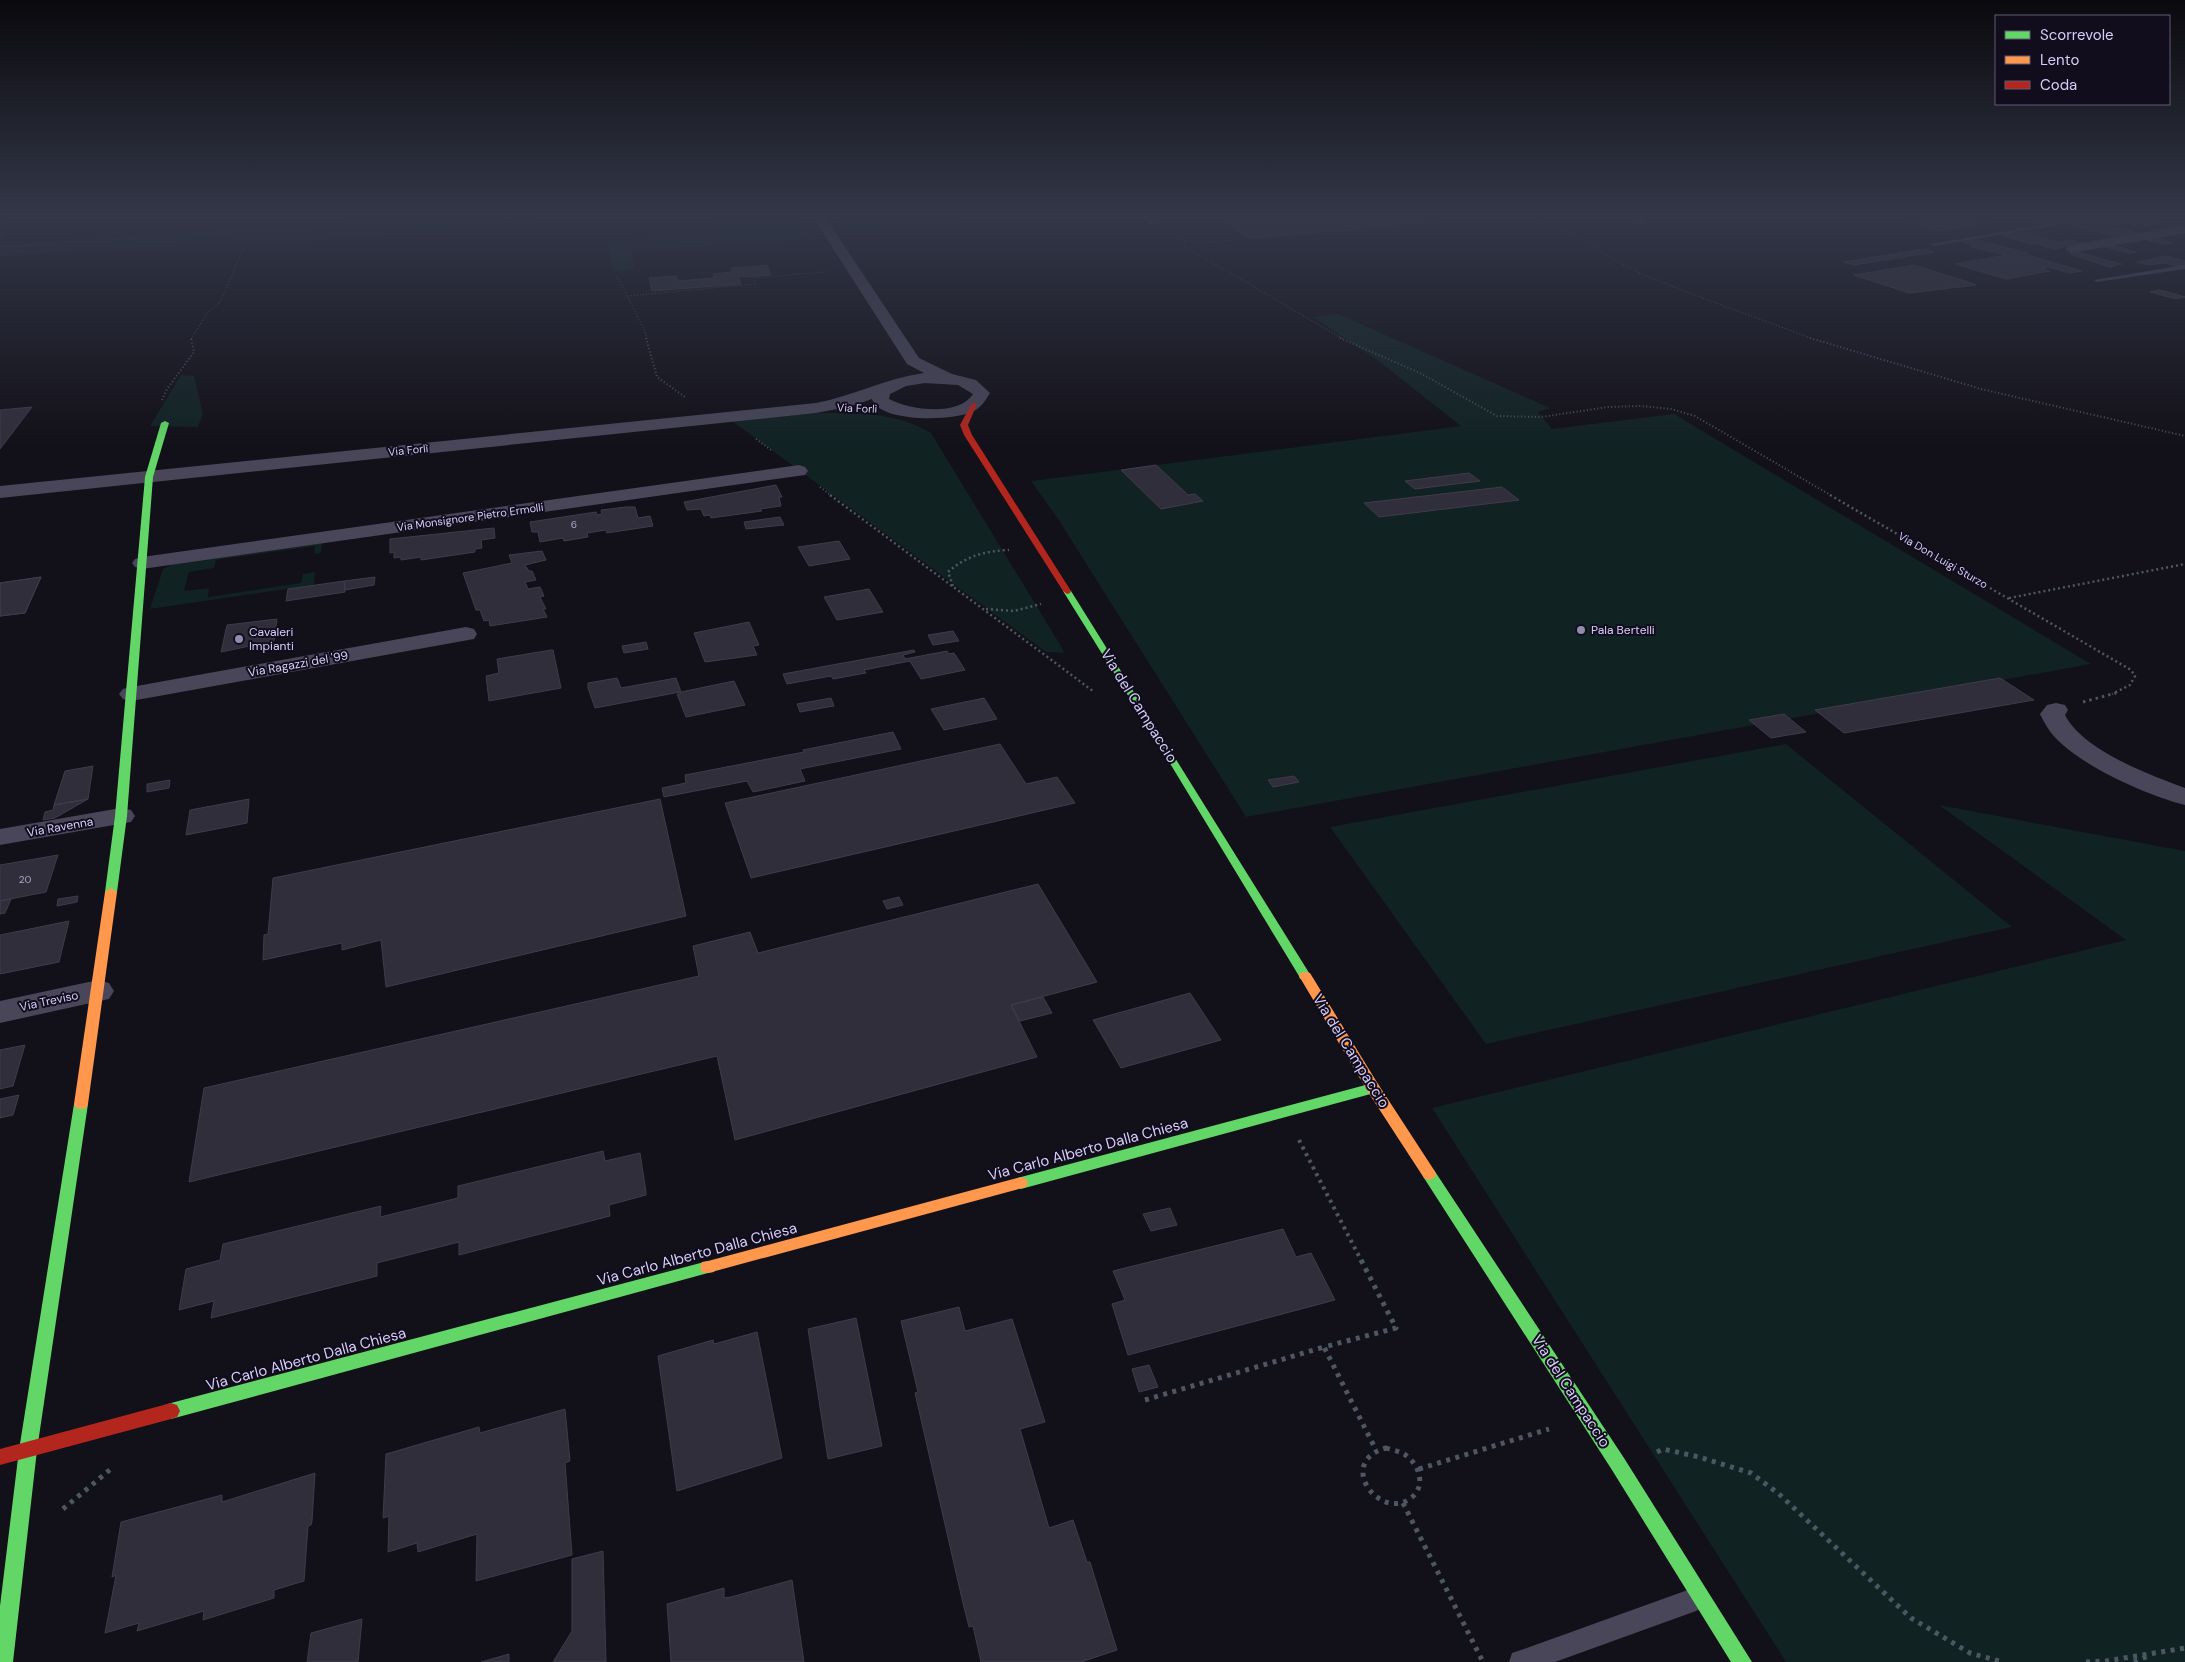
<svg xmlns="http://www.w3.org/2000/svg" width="2185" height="1662" viewBox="0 0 2185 1662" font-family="'DM Sans',sans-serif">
<rect width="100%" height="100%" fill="#121018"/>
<path fill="#112223" d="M0 214H12L2 244 248 228H277L503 214H669L258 245V241L0 256Z
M851 214H1083L845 233 829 216Z
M798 216 815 239 632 251 635 269 613 271 607 241 711 233 709 224Z
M1338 314 1550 408 1538 412 1552 429 1674 414 2091 664 1246 817 1058 519 1031 481 1461 426 1376 359 1313 317Z
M181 375 194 376 203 414 198 427 150 426Z
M819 413C859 413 896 412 931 433L1064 651 1063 653 1046 652 732 421Z
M322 543 321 553 314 554 315 546 216 560 214 568 189 572 184 591 209 588 208 597 301 583 303 574 315 572 314 585 150 609 163 569 175 563Z
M1786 744 2012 927 1486 1044 1330 827Z
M1939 805 2185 851V1662H1786L1432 1108 2126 940Z"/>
<path fill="#312e3b" stroke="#403b4c" d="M1213 214H1495L1497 216 1249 238Z
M1908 214H1965L1961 215 1991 223 1938 231 1910 223 1928 220Z
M1987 214H2103L2038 224 2014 218 2006 219Z
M2185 214V218L2142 226 2127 223 2108 226 2138 233 2116 237 2070 225 2135 214Z
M2023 232 2057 242 2071 240 2082 243 2055 249 2037 244 2042 243H2040L2032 244 2003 236Z
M2155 238 2173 243 2163 244 2147 240Z
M1975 240 2028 253 2024 254 2082 271 2070 273 2049 267 2041 269 2050 271 2006 279 1955 264 2007 255 1970 247 1977 246 1962 242Z
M2113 245 2136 252 2128 253 2106 247Z
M1925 249 1935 252 1854 265 1843 262Z
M2077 252 2095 257 2122 264 2109 267 2070 254Z
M2167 256 2185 261V265L2176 266 2165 263 2149 265 2137 262Z
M767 265 771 275 738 277 741 284 652 291 649 278 676 276 678 281 714 278 713 274 733 272 731 268Z
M1914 265 1971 283 1976 285 1909 293 1854 275Z
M2159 290 2172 293 2185 297 2176 299 2150 292Z
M32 407 0 449V410Z
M1156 465 1188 495 1195 494 1203 501 1161 509 1121 470Z
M1469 473 1480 481 1415 489 1405 481Z
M776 485 782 497H779L781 506 760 509 762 511 711 518 710 515 704 516 701 509 687 510 684 502Z
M1502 487 1519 500 1379 517 1364 503Z
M626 507H635L638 518 650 516 653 526 607 533 606 530 587 533 588 537 564 541 563 538 540 542 538 532H532L530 522 596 512 597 515 602 514 601 510Z
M780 517 784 525 746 529 744 522Z
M494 528 495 538 481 540 482 548 475 549V552L421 560V557L401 560V557L394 558V552L390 553V539Z
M839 541 850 559 809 566 798 547Z
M542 551 546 560 525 565 529 571H532L536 580 525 582 528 589 540 587 544 596 540 597 546 609H543L547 617 490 626 489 620 484 621 480 610H476L463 573 512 563 509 555Z
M41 577 25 613 0 616V583Z
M41 577 25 613 0 616V583Z
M375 577 374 585 345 590 344 581Z
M344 581 345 592 286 601 288 589Z
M869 589 883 612 837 620 824 597Z
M277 619 274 641 221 652 227 625Z
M749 622 759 645 753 646 757 655 705 662 694 633Z
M953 631 959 641 933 645 928 635Z
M646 642 648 649 624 653 622 646Z
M551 650H553L561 688 489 701 486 676 499 673 497 659Z
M914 650 915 652 903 655 905 659 947 651 949 654 954 653 965 670 921 679 910 661 864 670 866 673 833 679 831 676 787 684 783 674Z
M617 678 621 688 676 678 681 692 734 681 745 705 686 717 677 694H680V692L595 708 588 688V683Z
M2000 678 2034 700 1844 733 1815 710Z
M831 698 834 706 800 712 797 704Z
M984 698 997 719 944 730 931 709Z
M1784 714 1806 732 1771 738 1749 720Z
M893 732 901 749 800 769 805 781 753 792 747 781 664 797 662 788 686 783 685 775 804 752 803 750Z
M1000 744 1026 784 1057 777 1075 803 751 878 725 803Z
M93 766 88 799 54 805 65 771Z
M1294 776 1299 782 1273 787 1268 780Z
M170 780 169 788 147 792V784Z
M88 799 55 818 43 820 45 812 53 810 54 805Z
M249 799 247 823 186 835 190 810Z
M660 799 686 916 386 987 381 940 342 950V943L263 960 264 935 268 934 273 878Z
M58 855 46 892 0 901V865Z
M1038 884 1097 982 1011 1005 1037 1057 735 1140 717 1056 189 1182 204 1088 699 976 693 946 750 932 758 953Z
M78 896 77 902 57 906 58 899Z
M899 897 903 905 887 909 883 901Z
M11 899 5 913 0 914V901Z
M69 921 59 962 0 974V935Z
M1190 993 1221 1040 1121 1068 1093 1020Z
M1043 997 1052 1013 1020 1021 1011 1005Z
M25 1045 13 1086 0 1089V1050Z
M19 1095 13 1115 0 1118V1099Z
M603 1151 605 1161 640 1153 646 1192V1195L609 1205 610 1216 459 1255V1242L377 1263V1276L211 1318 214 1301 179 1310 186 1269 220 1260 223 1244 381 1206 380 1217 458 1198V1186Z
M1170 1208 1177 1225 1151 1231 1143 1214Z
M1283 1229 1296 1257 1311 1253 1335 1300 1128 1355 1112 1304 1125 1300 1113 1271Z
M959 1307 965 1331 1012 1319 1045 1422 1020 1429 1049 1528 1073 1520 1087 1562H1090L1117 1650 1081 1662H981L973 1626 969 1627 962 1599 915 1393 918 1392 901 1321Z
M856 1318 882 1446 828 1459 808 1329Z
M757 1332 782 1458 677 1491 658 1356 713 1340 714 1344Z
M1149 1365 1158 1387 1139 1392 1132 1369Z
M565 1409 570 1461 565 1463 572 1555 476 1581 477 1534 418 1552 417 1543 388 1552 389 1516 383 1518 386 1454 479 1427 480 1433Z
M315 1473 312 1521 311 1525 308 1526 304 1581 274 1590V1598L203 1620 204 1611 137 1631 139 1623 105 1633 116 1575 112 1577 121 1522 222 1495V1502Z
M603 1551 606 1662H553L572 1631V1559Z
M792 1580 804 1662H671L667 1604 724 1588V1598L731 1597Z
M362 1619 358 1662H307L311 1633Z
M509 1654V1662H481Z"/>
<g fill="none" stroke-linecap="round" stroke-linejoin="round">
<path stroke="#4d5763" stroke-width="1" stroke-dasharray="1 2" stroke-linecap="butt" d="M1174 234 1185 241 1184 246 1343 339
M1185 241 1209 242 1521 217C1568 226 1605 258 1649 277 1703 299 1758 318 1813 339
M0 247 265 230
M617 276 644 329 647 339
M628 296 756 284 753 278 825 272
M191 339 208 312 220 302 245 245 265 230 274 214"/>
<path stroke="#4d5763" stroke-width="2" stroke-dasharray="1 2.5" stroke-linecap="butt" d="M646 338 657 377 685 397
M1340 338 1420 373 1497 416 1541 417 1608 407 1641 406 1671 409 1695 416 1832 496
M1810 338 1981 389 2185 436
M162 400 167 389 194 352 191 338
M756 439 771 450
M820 487 832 496"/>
<path stroke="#4d5763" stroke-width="2.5" stroke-dasharray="2 3" stroke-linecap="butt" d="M830 495 1093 691
M1830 495 2131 670 2135 676 2130 685 2112 694
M953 586 948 572C966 556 985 551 1009 550
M2009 598 2185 564
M986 609 1014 611 1041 604"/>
<path stroke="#4d5763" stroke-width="3" stroke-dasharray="2.5 4" stroke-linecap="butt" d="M2083 702 2116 693"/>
<path stroke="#4d5763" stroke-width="4" stroke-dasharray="3 4.5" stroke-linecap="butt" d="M1299 1140 1362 1262"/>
<path stroke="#4d5763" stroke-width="5" stroke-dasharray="4 5.5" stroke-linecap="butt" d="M1361 1260 1396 1328 1324 1347 1376 1450
M1145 1400 1324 1347
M1386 1448C1392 1450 1399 1451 1404 1454 1419 1463 1427 1486 1411 1498 1380 1522 1335 1462 1386 1448Z
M1657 1452 1663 1449 1699 1457 1751 1473 1779 1494 1911 1618 1970 1653 2003 1662
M1419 1469 1549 1429
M1403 1503 1483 1662
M63 1509 112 1468
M2086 1662 2106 1661 2185 1648
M2134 1662 2148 1656"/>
<path fill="#484658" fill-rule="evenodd" d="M2108 214H2125L1933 246 1930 244Z
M2185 265V269L2097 282 2094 280Z
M1696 1587 1704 1591 1708 1599 1704 1607 1696 1611 1555 1662H1509L1512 1653 1521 1650Z"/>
<path fill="#484658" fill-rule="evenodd" d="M811 214H823L919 358 952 374 976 380 990 393C985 401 981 408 972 412 952 421 880 423 872 399L848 407 816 413 0 498V486L816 403C853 396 887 378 924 373L907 364ZM925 383 958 385 973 394C959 417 909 410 889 399L890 394 906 386Z
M1138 214H1152L1161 222 1159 225H1151Z
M1612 214C1624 214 1638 213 1647 222L1641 226Z
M2185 225V233L2071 253 2065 249 2071 245Z
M799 465 805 467 808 471 805 475 142 569 135 567 132 563 135 559 142 557Z
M466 627 474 629 477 634 474 639 131 701 123 699 119 694 123 689 131 687Z
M2056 703 2065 705 2068 710 2065 715C2084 751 2148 774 2185 788V805C2149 796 2091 770 2063 745 2052 736 2046 726 2040 714L2047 705Z
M121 808 131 810 135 816 131 822 0 845V829Z
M98 980 109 983 114 991 109 999 0 1023V1001Z"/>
<path fill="#63d668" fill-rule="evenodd" d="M165 421 169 423 153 477 127 816 117 892 111 896 105 892 115 816 145 477 161 423Z
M1067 588 1071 591 1311 976 1310 979H1300L1299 976 1157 742 1063 591Z
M1373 1083 1378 1084 1380 1088 1378 1092 1021 1189 1016 1187 1014 1183 1016 1179 1021 1177Z
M81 1099 86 1100 88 1104 37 1450 13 1662H0V1606L19 1450 74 1104 76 1100Z
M1429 1168 1434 1170 1624 1458 1752 1662H1731L1612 1470 1424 1178 1422 1174 1424 1170Z
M708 1261 714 1262 716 1267 714 1272 708 1273 171 1419 165 1417 162 1411 165 1405 171 1403Z"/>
<path fill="#ff974d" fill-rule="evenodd" d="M111 888 117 892 88 1104 86 1108 81 1109 76 1108 74 1104 105 892Z
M1305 972 1310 973 1378 1084 1434 1170 1436 1174 1434 1178 1429 1180 1424 1178 1368 1092 1299 976 1300 973Z
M1021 1177 1026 1179 1028 1183 1026 1187 708 1273 702 1272 700 1267 702 1262 708 1261Z"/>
<path fill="#b3261e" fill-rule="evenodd" d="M972 403 977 404 968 425 972 435 1071 591 1070 593 1067 594 1063 591 964 435 960 425Z
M171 1403 177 1405 180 1411 177 1417 171 1419 0 1465V1449Z"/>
</g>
<linearGradient id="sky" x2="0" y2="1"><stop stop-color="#0a090d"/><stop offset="0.48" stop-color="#333748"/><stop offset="1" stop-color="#333748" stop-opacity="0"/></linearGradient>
<rect width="2185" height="447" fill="url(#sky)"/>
<g fill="#918cab" stroke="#110d1c" stroke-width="2">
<circle cx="1581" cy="630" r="5"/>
<circle cx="239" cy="639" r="5"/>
</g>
<g text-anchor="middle" stroke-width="4" stroke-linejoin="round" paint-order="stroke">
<g font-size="10" fill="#ada6ca">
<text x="574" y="528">6</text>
<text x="25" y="883">20</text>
</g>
<g font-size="11" fill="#d6cefa" stroke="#110d1c">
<text transform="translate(857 408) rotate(2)" y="4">Via Forlì</text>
<text transform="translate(408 450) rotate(-6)" y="4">Via Forlì</text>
<text transform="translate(470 517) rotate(-8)" y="4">Via Monsignore Pietro Ermolli</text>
<text transform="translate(1943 560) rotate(30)" y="4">Via Don Luigi Sturzo</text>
</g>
<g font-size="12" fill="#d6cefa" stroke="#110d1c" text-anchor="start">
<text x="1591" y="634">Pala Bertelli</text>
<text x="249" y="636">Cavaleri<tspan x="249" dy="14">Impianti</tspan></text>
</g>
<g font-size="12" fill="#d6cefa" stroke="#110d1c">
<text transform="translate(298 664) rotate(-10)" y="4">Via Ragazzi del '99</text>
<text transform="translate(60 827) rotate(-10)" y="4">Via Ravenna</text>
<text transform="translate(49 1001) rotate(-12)" y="4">Via Treviso</text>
</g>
<g font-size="15" fill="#d6cefa" stroke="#110d1c">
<text transform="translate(1139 706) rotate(58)" y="5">Via del Campaccio</text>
<text transform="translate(1351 1051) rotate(58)" y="5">Via del Campaccio</text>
<text transform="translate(1088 1149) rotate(-15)" y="5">Via Carlo Alberto Dalla Chiesa</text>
<text transform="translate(697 1254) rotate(-15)" y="5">Via Carlo Alberto Dalla Chiesa</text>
<text transform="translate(306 1359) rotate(-15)" y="5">Via Carlo Alberto Dalla Chiesa</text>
<text transform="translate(1571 1391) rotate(57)" y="5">Via del Campaccio</text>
</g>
</g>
<rect x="1995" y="15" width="175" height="90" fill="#110d1c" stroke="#605a75"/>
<rect x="2005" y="31" width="25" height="8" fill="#63d668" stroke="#605a75"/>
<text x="2040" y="40" font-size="15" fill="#d6cefa">Scorrevole</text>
<rect x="2005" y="56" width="25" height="8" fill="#ff974d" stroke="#605a75"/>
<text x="2040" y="65" font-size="15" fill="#d6cefa">Lento</text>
<rect x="2005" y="81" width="25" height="8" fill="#b3261e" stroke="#605a75"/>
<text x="2040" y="90" font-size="15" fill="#d6cefa">Coda</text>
</svg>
